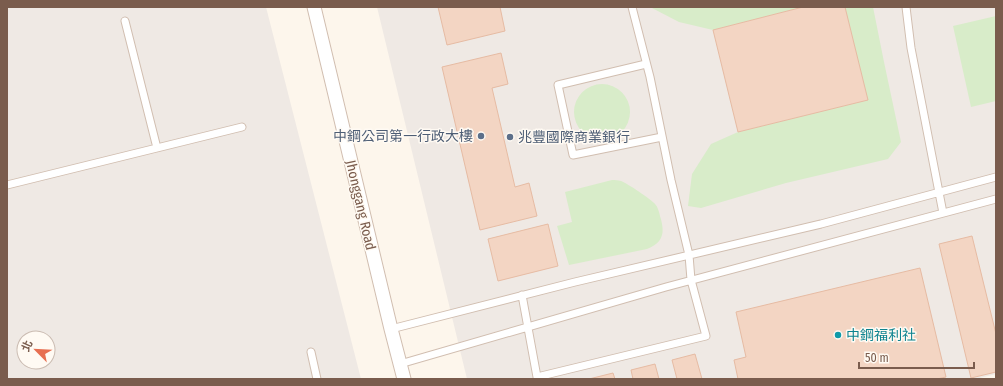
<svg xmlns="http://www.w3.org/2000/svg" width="1003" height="386" viewBox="0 0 1003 386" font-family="'Fira Sans Condensed','Noto Sans TC',sans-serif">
<rect width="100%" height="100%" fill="#fdf6ec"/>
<path fill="#efe9e4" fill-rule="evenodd" d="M7 7H266L361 379H7ZM24 338H48V362H24Z
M377 7H996V374L976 379H467Z"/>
<path fill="#d8ecc9" d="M650 7H803L713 30 679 22Z
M845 7H873L884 62 901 142 888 159 786 183 701 208 688 206 692 174 711 144 738 132 867 100Z
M996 16V101L971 107 953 26Z
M574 112a28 28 0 1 1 56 0a28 28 0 1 1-56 0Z
M612 180C615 180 618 180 621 181 627 183 652 200 655 204 658 207 659 212 660 216 665 232 664 242 647 249L569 265 557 226 572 222 565 192Z"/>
<path fill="#f3d5c3" stroke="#e6bba3" d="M438 7H500L505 31 447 45Z
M803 7H845L868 100 738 132 713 30Z
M501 53 508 84 492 88 515 187 529 183 537 216 480 230 442 67Z
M548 224 558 266 498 281 488 239Z
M972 236 996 334V372L971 378 939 244Z
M920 268 946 377 937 379H738L734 360 746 357 736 312Z
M695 354 702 379H677L672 360Z
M655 364 659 379H633L631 370Z
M613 373 615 379H589Z"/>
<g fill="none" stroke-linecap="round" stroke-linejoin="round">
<defs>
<path id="lane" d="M906 7 911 48 943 213
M125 21 157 148
M646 64 558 85 573 155 662 137
M7 185 242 127
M522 295 537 377 706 336 691 280 689 255 671 180 650 77 632 7
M391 329 575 282 821 224 996 177
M311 352 317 379
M400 364 666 287 996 199"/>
<path id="street" d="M314 7 391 329 404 379"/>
</defs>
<use href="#lane" stroke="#d1beb0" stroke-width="9"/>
<use href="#street" stroke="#d1beb0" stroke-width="15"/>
<use href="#lane" stroke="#fff" stroke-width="7"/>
<use href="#street" stroke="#fff" stroke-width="13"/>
</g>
<g fill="#5c6f8a" stroke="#fffaf3" stroke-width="1.5">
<circle cx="481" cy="136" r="4"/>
<circle cx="510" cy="137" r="4"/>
</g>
<circle fill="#0f9aa8" stroke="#fffaf3" stroke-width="1.5" cx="838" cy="335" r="4"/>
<g text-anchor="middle" stroke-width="3" stroke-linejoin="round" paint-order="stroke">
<g font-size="14" fill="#4e5e75" stroke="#fffaf3" text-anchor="end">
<text x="473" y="141">中鋼公司第一行政大樓</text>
<text x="518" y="142" text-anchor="start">兆豐國際商業銀行</text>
</g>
<g font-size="14" fill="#7a5c4d" stroke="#fffaf3">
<text transform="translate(361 205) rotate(77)" y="5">Jhonggang Road</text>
</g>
<g font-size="14" fill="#0d838f" stroke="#fffaf3" text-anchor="start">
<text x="846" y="340">中鋼福利社</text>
</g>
</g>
<rect width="1003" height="386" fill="none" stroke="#7a5c4d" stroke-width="16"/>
<g transform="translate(36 350) rotate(294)"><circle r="19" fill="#fffaf3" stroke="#cabbb1"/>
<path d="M0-3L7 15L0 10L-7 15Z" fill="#e76f51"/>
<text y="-6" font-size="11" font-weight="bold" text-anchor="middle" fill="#7a5c4d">北</text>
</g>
<path d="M859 362v6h115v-6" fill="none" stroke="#7a5c4d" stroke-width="2"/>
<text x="865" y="362" font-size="12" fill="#7a5c4d" stroke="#fffaf3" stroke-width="3" paint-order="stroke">50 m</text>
</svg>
